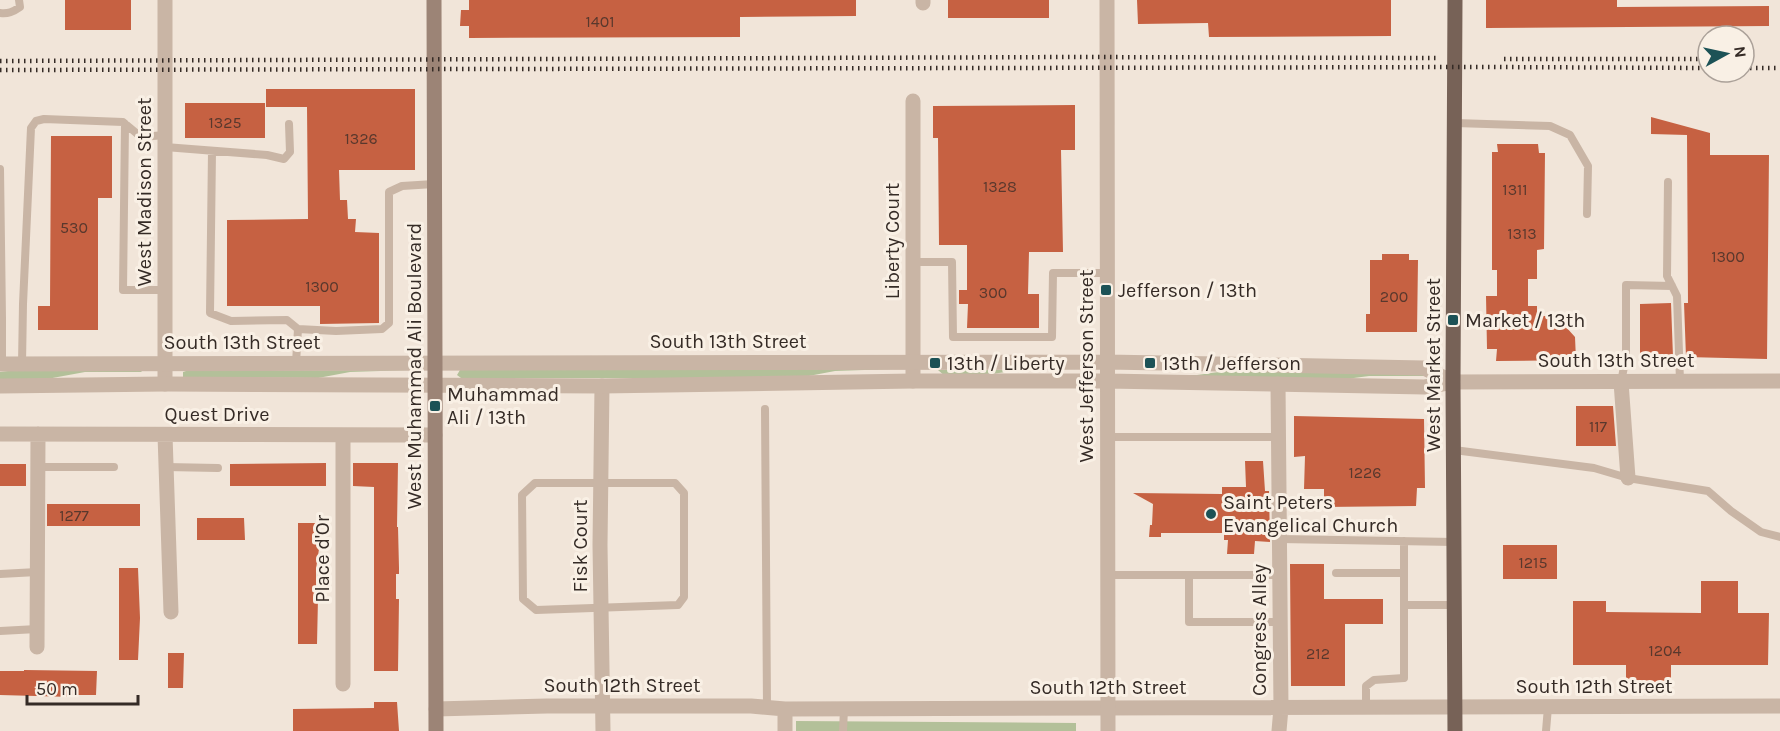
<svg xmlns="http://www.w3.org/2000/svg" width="1780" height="731" viewBox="0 0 1780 731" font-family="Karla,sans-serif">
<rect width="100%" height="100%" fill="#f1e5d9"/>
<path fill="#b3c099" d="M893 369 835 371 798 378H461L457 375 460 370Z
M1078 369 1017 370 981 376 946 377 938 370Z
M411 370 350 372 318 378 183 377V372L186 371Z
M1233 370 1424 374V376H1369L1331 381 1137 375H1197Z
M8 371H142L141 372H85L47 379H0V372Z
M796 721 1076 723V731H796Z"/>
<path fill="#c66142" d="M65 0H131V30H65Z
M469 0H856V16L740 17V37L469 38V26H460L461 10H469Z
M948 0H1049V18H948Z
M1137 0H1391V36L1209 37 1208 23 1138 24Z
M1486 0H1617V7L1769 6V26L1486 28Z
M266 89H415V170H339L340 200H347L348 219H356L355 232 379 233V323L320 324V306H227V220L308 219 307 107H266Z
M185 103H265V138H185Z
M1075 105V150H1061L1063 252H1029L1028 294H1039V328H967L968 304H959V290H967V245H939L938 138H933V106Z
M1651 117 1710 133V155H1769L1767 359 1686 357 1684 303H1688L1687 135 1651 134Z
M51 136H112V198H98V330H38V306H50Z
M1497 144H1538L1539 153H1545L1544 249 1537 250V279H1528V306H1537V316H1549V323L1566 322V327L1575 337 1576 360 1496 361 1497 349H1487L1486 296H1497V270H1492V152H1498Z
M1382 254H1409V260H1418L1417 332H1366V314H1370V260H1382Z
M1671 303 1673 357H1640V304Z
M1576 406H1613L1616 446H1576Z
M1294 416 1424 419 1425 488H1417L1416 506 1324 507V489H1304L1305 456 1294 457Z
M1245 461H1263L1265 491H1269L1270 542 1255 541 1254 554H1227L1228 540H1224V533H1161V537H1149L1150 525H1152L1153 504 1133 493 1222 494V487H1246Z
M326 463V486H230V464Z
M353 463H398L397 527H398L399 568V574H396V599H399L398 671H374V487L353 486Z
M0 464H26V486H0Z
M47 504H140V526H47Z
M197 518H244L245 540H197Z
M298 523H317L319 549 316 569V598H318L317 644H298Z
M1503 545H1557V579H1503Z
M1290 564H1324V599H1383V624H1345V686H1291Z
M119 568H138L140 618 138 660H119Z
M1701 581H1738V613H1769L1768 665H1671V685H1626V665H1573V601H1606V612L1701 613Z
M168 653H184L183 688H168Z
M24 670 97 671 96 695H72V697L0 695V671H24Z
M374 702H397L399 731H293V709L374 708Z"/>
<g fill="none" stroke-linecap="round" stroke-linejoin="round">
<path stroke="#c9b5a5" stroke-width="8" d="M0 13C8 14 13 12 20 7L19 0
M1455 123 1550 126 1570 135 1588 166 1587 214
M125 124 123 290H165
M165 147 267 155 284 159 290 152 289 124
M212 151 210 313 231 321 287 320 298 329 296 363
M0 169 2 318
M1668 182 1667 276 1677 296 1680 381
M913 262H952L953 337H1052L1053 273H1107
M0 319 2 318V364
M298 329 336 331 382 329 389 323V192L402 186 434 184
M22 364 23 304 31 128 36 121 44 119 123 122 141 137 165 135
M1621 382 1626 357V285L1672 286
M765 409 767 707
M1107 437H1279
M1454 450 1594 468 1628 478 1708 491 1731 511 1761 532 1780 537
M38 467H114
M166 467 218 468
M535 483H675L684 493V597L678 605 536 610 523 599 522 495Z
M1280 539 1454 542
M1336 573H1404V605
M1404 573V541
M0 574 37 572
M1107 575H1280
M1189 575V622H1280
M0 631 37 629
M1366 708V686L1374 680 1404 678V605H1454
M843 731 844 709
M1546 731 1548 707"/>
<path stroke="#c9b5a5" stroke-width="15" d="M923 3V0
M913 101V381
M1621 382 1628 478
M165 384V0
M1278 384 1281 708 1279 731
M602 386 600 545 603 731
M0 434 435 435
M165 435 171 612
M343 435V684
M37 647 38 434
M436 709 547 706H751L785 709 1780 706
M785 731V709"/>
<path stroke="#c9b5a5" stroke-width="15" d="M1107 0 1108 731
M0 364 1107 362 1424 368 1453 382
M0 386 165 384 602 386 913 381H1107L1425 387 1453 382 1780 381"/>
<path stroke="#9c8476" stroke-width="15" d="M434 0 436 731"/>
<path stroke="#776257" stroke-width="15" d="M1455 731 1453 382 1455 0"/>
<path stroke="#352b26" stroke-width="4.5" stroke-dasharray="1.5 4.5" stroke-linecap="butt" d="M1504 59H1708
M0 61 1075 57 1438 58
M1744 68H1780
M0 70 1490 67 1708 68"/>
</g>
<g fill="#1c5256" stroke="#f9f0e5" stroke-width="2">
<rect x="1100" y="284" width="12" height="12" rx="3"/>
<rect x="1447" y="314" width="12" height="12" rx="3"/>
<rect x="929" y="357" width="12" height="12" rx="3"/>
<rect x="1144" y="357" width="12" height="12" rx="3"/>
<rect x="429" y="400" width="12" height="12" rx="3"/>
<circle cx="1211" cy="514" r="6"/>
</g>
<g text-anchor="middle" stroke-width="6" stroke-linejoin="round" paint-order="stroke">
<g font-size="16" fill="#59382d">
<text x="600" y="27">1401</text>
<text x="225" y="128">1325</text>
<text x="361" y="144">1326</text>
<text x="1000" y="192">1328</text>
<text x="1515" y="195">1311</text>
<text x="74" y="233">530</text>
<text x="1522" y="239">1313</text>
<text x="1728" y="262">1300</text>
<text x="322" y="292">1300</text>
<text x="993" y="298">300</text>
<text x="1394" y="302">200</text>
<text x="1598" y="432">117</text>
<text x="1365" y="478">1226</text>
<text x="74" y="521">1277</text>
<text x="1533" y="568">1215</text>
<text x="1665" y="656">1204</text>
<text x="1318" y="659">212</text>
</g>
<g font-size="20" fill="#352b26" stroke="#f9f0e5">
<text transform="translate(144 192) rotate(-90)" y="7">West Madison Street</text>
<text transform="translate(892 241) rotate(-90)" y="7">Liberty Court</text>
<text x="728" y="348">South 13th Street</text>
<text x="242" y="349">South 13th Street</text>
<text x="1616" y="367">South 13th Street</text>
<text transform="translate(1433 365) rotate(-90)" y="7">West Market Street</text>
<text transform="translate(414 366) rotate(-90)" y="7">West Muhammad Ali Boulevard</text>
<text transform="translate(1086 366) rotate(-90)" y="7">West Jefferson Street</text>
<text x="217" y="421">Quest Drive</text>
<text transform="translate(580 546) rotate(-90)" y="7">Fisk Court</text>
<text transform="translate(322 559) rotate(-90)" y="7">Place d'Or</text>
<text transform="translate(1259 630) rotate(-90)" y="7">Congress Alley</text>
<text x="622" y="692">South 12th Street</text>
<text x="1594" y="693">South 12th Street</text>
<text x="1108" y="694">South 12th Street</text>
</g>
<g font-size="20" fill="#352b26" stroke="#f9f0e5" text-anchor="start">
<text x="1118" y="297">Jefferson / 13th</text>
<text x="1465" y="327">Market / 13th</text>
<text x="947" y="370">13th / Liberty</text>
<text x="1162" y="370">13th / Jefferson</text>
<text x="447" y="401">Muhammad<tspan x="447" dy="23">Ali / 13th</tspan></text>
<text x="1223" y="509">Saint Peters<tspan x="1223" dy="23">Evangelical Church</tspan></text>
</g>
</g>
<g transform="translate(1726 54) rotate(82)"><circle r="28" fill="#f9f0e5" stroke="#aba199" stroke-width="1.5"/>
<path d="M0-4.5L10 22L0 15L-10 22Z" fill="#1c5256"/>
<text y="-9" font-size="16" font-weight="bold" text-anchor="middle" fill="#352b26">N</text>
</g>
<path d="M27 695v9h111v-9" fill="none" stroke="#352b26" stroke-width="3"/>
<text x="36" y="695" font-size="18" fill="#352b26" stroke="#f9f0e5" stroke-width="4.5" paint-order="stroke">50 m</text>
</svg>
